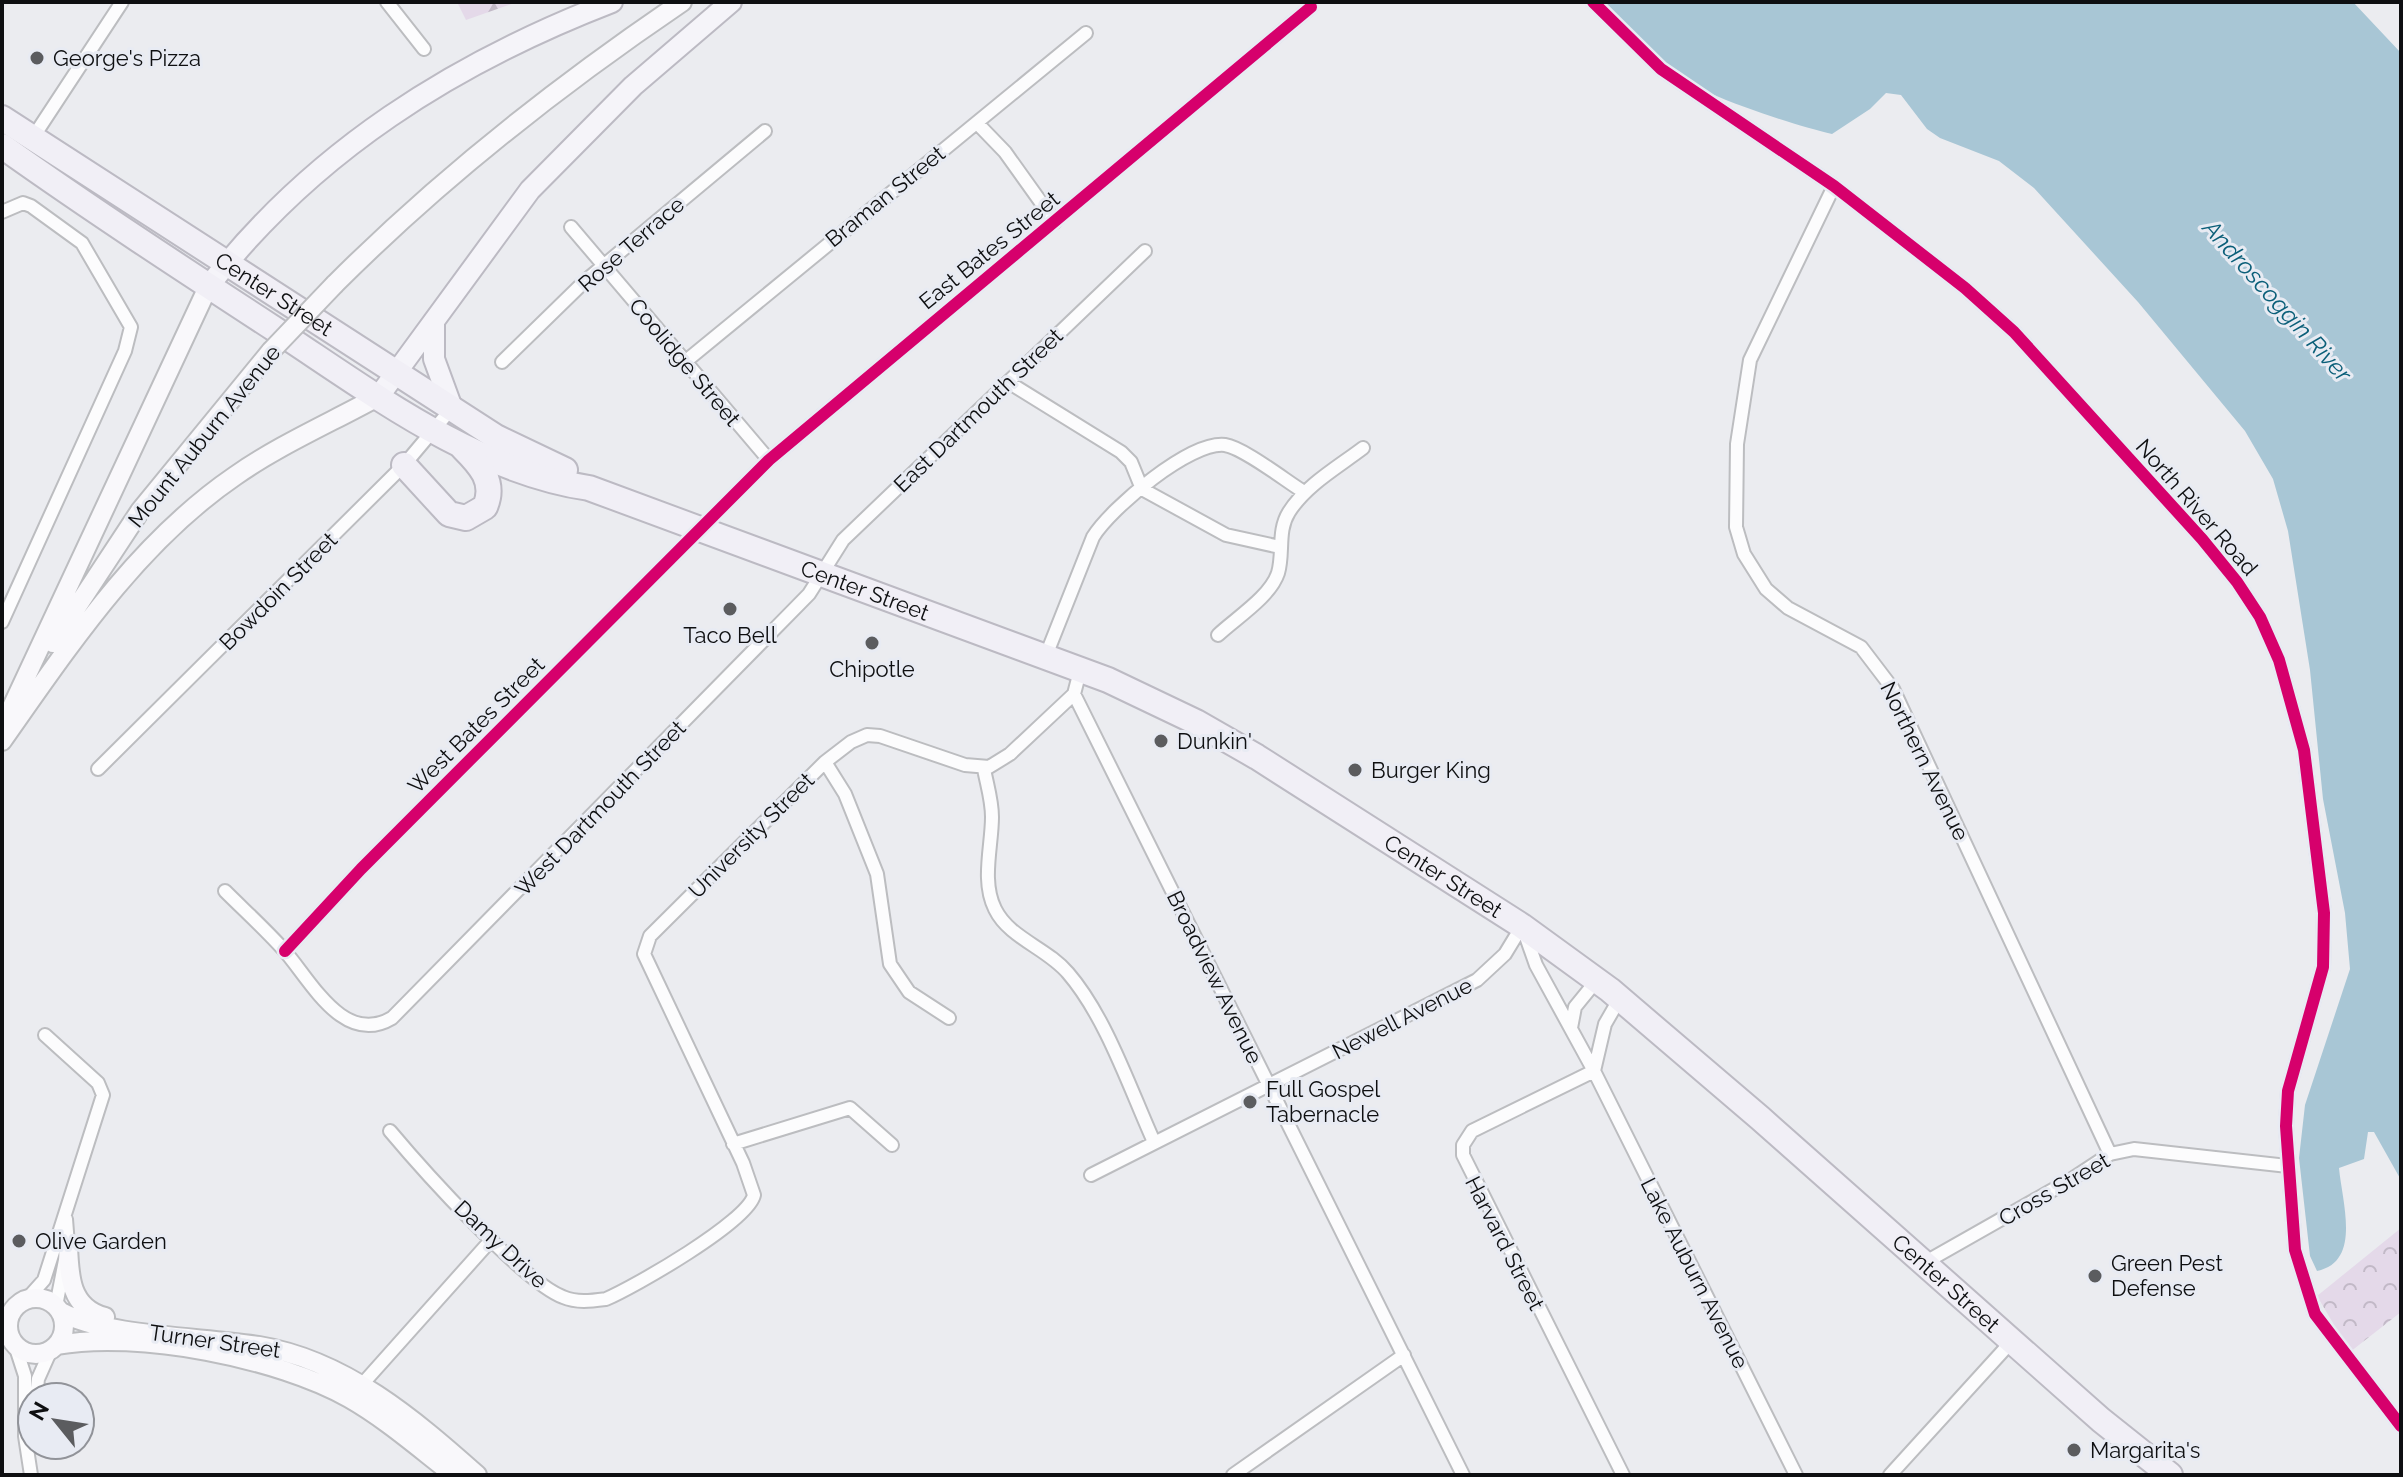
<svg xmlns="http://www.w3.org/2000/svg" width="2403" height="1477" viewBox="0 0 2403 1477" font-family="Raleway,sans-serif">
<defs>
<pattern id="forest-firs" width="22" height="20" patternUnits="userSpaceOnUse" patternTransform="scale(2)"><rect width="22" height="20" fill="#e4d9e9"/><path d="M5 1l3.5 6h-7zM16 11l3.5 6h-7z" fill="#c2b9c7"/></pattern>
<pattern id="park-crowns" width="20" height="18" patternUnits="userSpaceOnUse" patternTransform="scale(2)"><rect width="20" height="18" fill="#e4d9e9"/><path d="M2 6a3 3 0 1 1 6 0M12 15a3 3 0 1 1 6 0" fill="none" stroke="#c2b9c7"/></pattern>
</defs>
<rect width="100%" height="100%" fill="#ebecf0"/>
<path fill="url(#forest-firs)" d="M457 2H517L466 20Z"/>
<path fill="url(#park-crowns)" d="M2401 1228V1312L2350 1352 2317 1296Z"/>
<path fill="#a8c6d5" d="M1596 2H2353L2401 53V1180L2374 1132H2368L2364 1159 2339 1168C2342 1202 2362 1262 2317 1271L2310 1256 2299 1158 2305 1105 2350 969 2345 913 2323 799 2310 670 2288 531 2273 479 2245 431 2138 302 2034 188 1999 161 1940 138 1927 129 1901 95 1886 93 1870 109 1832 134C1791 125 1687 90 1656 64 1634 46 1615 22 1596 2Z"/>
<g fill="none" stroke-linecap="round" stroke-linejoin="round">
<defs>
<path id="street" d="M387 2 424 49
M1593 2 1661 69 1834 186 1965 288 2014 332 2202 539 2237 582 2260 617 2279 660 2304 750 2324 913 2323 967 2288 1091 2286 1126 2295 1250 2315 1314 2401 1426
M977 123 1005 152 1055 222
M32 139 122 2
M1834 186 1750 360 1737 444 1736 527 1744 554 1766 589 1788 608 1861 647 1893 689 2110 1154
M2 212 23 203 31 206 82 243 131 327 125 351 2 622
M571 227 769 460
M686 361 1086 33
M502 362 584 282 765 131
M1008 382 1121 452 1131 462 1142 489 1226 535 1280 547
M1218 635C1236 618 1270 597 1278 573 1284 553 1277 531 1289 512 1306 485 1338 467 1363 448
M1045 658 1093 537C1111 508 1190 441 1225 445 1244 448 1286 481 1304 492
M1074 694 1463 1475
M825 762 845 794 877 874 890 964 909 992 949 1018
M98 769 404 465 452 408
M984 769C987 785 992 800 992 817 992 846 981 881 995 909 1009 938 1047 948 1068 973 1106 1017 1130 1089 1154 1142
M225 891C244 910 264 928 283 949 310 979 343 1047 392 1018L809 594 843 540 1145 251
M1524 931 1536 965 1594 1071 1796 1475
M285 951 361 869 769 460 1311 7
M1571 1028 1575 1007 1597 980
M1594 1071 1472 1131 1463 1145V1155L1623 1475
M1594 1071 1605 1024 1620 998
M390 1131C421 1168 523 1282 563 1297 577 1303 591 1301 606 1299 634 1287 748 1222 754 1195L743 1163 644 954 650 936 825 762 851 742 867 735 880 736 965 765 989 767 1010 754 1074 694 1080 671
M733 1144 850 1108 892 1145
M1091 1175 1477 980 1505 954 1522 926
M1924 1263 2072 1179 2110 1154 2134 1149 2288 1166
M27 1299 44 1280 103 1095 98 1083 45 1035
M56 1306 68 1245 66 1219
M15 1345 25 1376V1436L31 1475
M358 1389 492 1239
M36 1397 38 1379 50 1352
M1233 1475 1404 1355
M1890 1475 2012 1341"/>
<path id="secondary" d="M335 284C441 178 558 86 682 2
M53 643 140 511 271 351
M3 726 208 287
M2 741C69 646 137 543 235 476 279 445 332 422 379 396
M68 1245C69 1276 70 1308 105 1317
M8 1326a28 28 0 1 1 56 0a28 28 0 1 1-56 0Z
M61 1312C107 1337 204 1337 259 1346 345 1360 414 1419 477 1475
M57 1345C137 1330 279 1358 349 1398 386 1419 420 1449 454 1475"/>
<path id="primary" d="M208 287C313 151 454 63 612 2
M434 321V359L452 408
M379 396 530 190 633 86 731 2"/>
<g id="highway">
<path id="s1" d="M2 118 496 437 565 470"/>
<path id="s2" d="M2 146C92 210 184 270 276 330 372 393 474 471 589 488L1108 680 1196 722 1257 757 1522 926 1610 990 1760 1118 2101 1420 2170 1475"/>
<path d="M404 465 449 514 466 518 485 507C496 482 480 465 463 448"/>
</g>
</defs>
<use href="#street" stroke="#bcbdc0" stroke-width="16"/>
<use href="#secondary" stroke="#bcbdc0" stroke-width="22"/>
<use href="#primary" stroke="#bcbac3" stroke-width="24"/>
<use href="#highway" stroke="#bcbac3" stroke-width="28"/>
<use href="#street" stroke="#fcfcfd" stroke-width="12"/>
<use href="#secondary" stroke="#f9f8fb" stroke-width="18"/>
<use href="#primary" stroke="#f5f4f9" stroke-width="20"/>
<use href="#highway" stroke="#f1eff6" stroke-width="24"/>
<defs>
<path id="secondary-bridge" d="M271 351 335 284"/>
</defs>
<use href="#secondary-bridge" stroke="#bcbdc0" stroke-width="22" stroke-linecap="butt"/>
<use href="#secondary-bridge" stroke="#f9f8fb" stroke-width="18"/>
<defs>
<path id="cycleway" d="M1593 2 1661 69 1834 186 1965 288 2014 332 2202 539 2237 582 2260 617 2279 660 2304 750 2324 913 2323 967 2288 1091 2286 1126 2295 1250 2315 1314 2401 1426
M285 951 361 869 769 460 1311 7"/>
</defs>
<use href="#cycleway" stroke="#e8ebf3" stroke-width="17"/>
<use href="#cycleway" stroke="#d6006c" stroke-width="12"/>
</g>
<g fill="#5b5c5f" stroke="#e8ebf3" stroke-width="3">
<circle cx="37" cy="58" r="8"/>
<circle cx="730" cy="609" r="8"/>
<circle cx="872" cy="643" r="8"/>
<circle cx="1161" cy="741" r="8"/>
<circle cx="1355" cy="770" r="8"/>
<circle cx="1250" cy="1102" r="8"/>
<circle cx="19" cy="1241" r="8"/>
<circle cx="2095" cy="1276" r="8"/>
<circle cx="2074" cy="1450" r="8"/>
</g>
<g text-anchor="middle" stroke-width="6" stroke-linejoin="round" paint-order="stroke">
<g font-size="22" fill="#0e0f11" stroke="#e8ebf3" text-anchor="start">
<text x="53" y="66">George's Pizza</text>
<text x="730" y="643" text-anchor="middle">Taco Bell</text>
<text x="872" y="677" text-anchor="middle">Chipotle</text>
<text x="1177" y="749">Dunkin'</text>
<text x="1371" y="778">Burger King</text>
<text x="1266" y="1097">Full Gospel<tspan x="1266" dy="25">Tabernacle</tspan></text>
<text x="35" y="1249">Olive Garden</text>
<text x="2111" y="1271">Green Pest<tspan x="2111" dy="25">Defense</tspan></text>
<text x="2090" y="1458">Margarita's</text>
</g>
<g font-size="22" fill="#0e0f11" stroke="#e8ebf3">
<text transform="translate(885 196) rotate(-39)" y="8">Braman Street</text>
<text transform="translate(631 244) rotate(-41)" y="8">Rose Terrace</text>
<text transform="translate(989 250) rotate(-39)" y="8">East Bates Street</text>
<text dy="8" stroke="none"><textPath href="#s1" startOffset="324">Center Street</textPath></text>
<text transform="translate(685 362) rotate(50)" y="8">Coolidge Street</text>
<text transform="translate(978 410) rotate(-44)" y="8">East Dartmouth Street</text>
<text transform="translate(204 436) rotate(-51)" y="8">Mount Auburn Avenue</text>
<text transform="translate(2197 507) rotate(49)" y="8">North River Road</text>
<text transform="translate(278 591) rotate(-45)" y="8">Bowdoin Street</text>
<text dy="8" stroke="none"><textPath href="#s2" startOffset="978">Center Street</textPath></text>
<text transform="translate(476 725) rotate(-45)" y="8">West Bates Street</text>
<text transform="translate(1925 761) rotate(64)" y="8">Northern Avenue</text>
<text transform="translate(600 808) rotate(-46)" y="8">West Dartmouth Street</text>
<text transform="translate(751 835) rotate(-45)" y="8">University Street</text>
<text dy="8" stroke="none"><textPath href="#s2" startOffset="1626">Center Street</textPath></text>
<text transform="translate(1215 977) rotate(64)" y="8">Broadview Avenue</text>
<text transform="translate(1402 1018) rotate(-27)" y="8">Newell Avenue</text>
<text transform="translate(2054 1189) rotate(-30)" y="8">Cross Street</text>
<text transform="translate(1505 1243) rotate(63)" y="8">Harvard Street</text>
<text transform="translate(501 1244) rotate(43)" y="8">Damy Drive</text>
<text transform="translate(1695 1273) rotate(63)" y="8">Lake Auburn Avenue</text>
<text dy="8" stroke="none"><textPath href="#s2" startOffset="2274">Center Street</textPath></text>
<text transform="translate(215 1341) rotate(8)" y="8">Turner Street</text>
</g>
<g font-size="24" font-style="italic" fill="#0b5f79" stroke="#e8ebf3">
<text transform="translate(2277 301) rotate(48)" y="8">Androscoggin River</text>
</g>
</g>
<rect width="2403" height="1477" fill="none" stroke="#0e0f11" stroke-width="8"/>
<g transform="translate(56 1421) rotate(300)"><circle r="38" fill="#e8ebf3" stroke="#919399" stroke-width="2"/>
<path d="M0-6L14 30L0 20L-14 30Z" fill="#5b5c5f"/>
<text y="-12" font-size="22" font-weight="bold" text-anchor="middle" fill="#0e0f11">N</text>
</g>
</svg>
